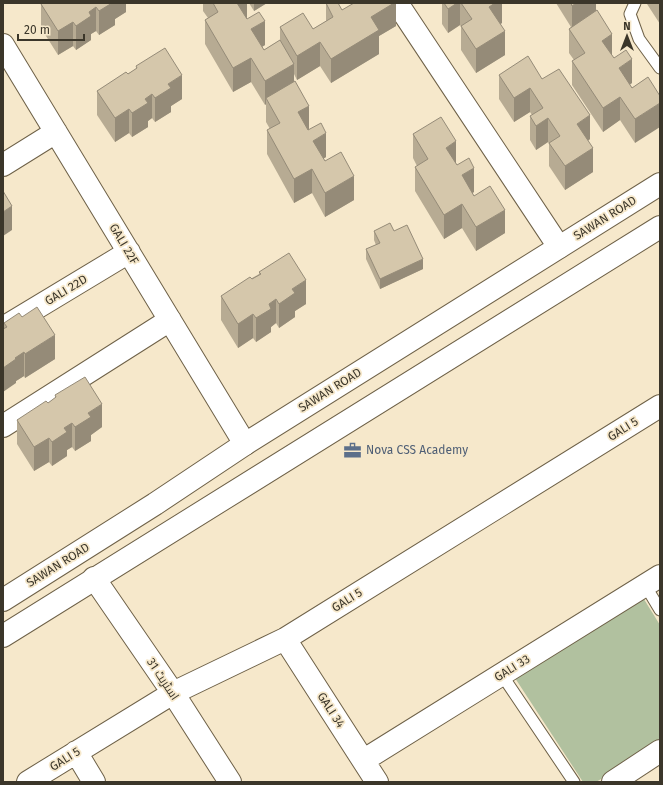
<svg xmlns="http://www.w3.org/2000/svg" width="663" height="785" viewBox="0 0 663 785" font-family="'Fira Sans',Cairo,sans-serif">
<rect width="100%" height="100%" fill="#f6e8cb"/>
<path fill="#b1c19f" d="M642 596 660 625V744L596 782H583L513 675Z"/>
<g fill="none" stroke-linecap="round" stroke-linejoin="round">
<defs>
<path id="service" d="M635 3 630 14 639 39 660 68
M645 585 660 610
M502 675 574 782"/>
<path id="minor" d="M397 3 559 247
M3 45 245 444
M3 165 56 132
M3 328 129 252
M3 426 170 320
M94 578 173 693 230 782
M285 639 377 782
M76 752 94 782
M364 760 660 576
M28 782 173 693 285 639 660 406
M613 782 660 751"/>
<path id="secondary" d="M3 600 155 504 245 444 660 184
M3 636 660 227"/>
</defs>
<use href="#service" stroke="#6e6148" stroke-width="13"/>
<use href="#minor" stroke="#6e6148" stroke-width="24"/>
<use href="#secondary" stroke="#6e6148" stroke-width="24"/>
<use href="#service" stroke="#fff" stroke-width="11"/>
<use href="#minor" stroke="#fff" stroke-width="22"/>
<use href="#secondary" stroke="#fff" stroke-width="22"/>
</g>
<path fill="#b7ab93" d="M126 3V12L115 19V25L99 35 96 31 91 34V40L76 50 73 46 58 55 41 28V4Z
M203 3H247L246 19 265 45 262 47 264 50 280 40V27L313 29 326 21V3L342 10 396 3V26L379 36V54L331 83 320 66 297 80 294 74V82L309 130 326 157 323 159 354 200 325 217 312 193 294 203 267 154V130L270 129 266 122V104L265 105 251 82 233 92 205 44V20L208 18 203 11Z
M249 3H267L254 11Z
M442 3H502V23L500 24 505 55 476 73 461 50V27L460 25 448 33 442 24Z
M556 3H596V10L612 56 632 83 630 84 632 88 648 77 635 143 620 120 603 132 572 85V61L574 60 569 53V29L571 27Z
M647 3H660V24L647 4Z
M136 66 182 99 171 106V112L155 122 152 118 148 121V127L132 137 129 133 115 142 97 115V91L136 69Z
M499 75 542 79 590 139 588 141 593 172 565 190 549 166V144L548 142 536 150 530 140V116L532 115 530 112 514 122 499 99Z
M413 134 456 165 474 192 472 193 474 196 505 233 476 251 462 228 444 239 415 191V167L417 166 413 158Z
M374 231H394L423 269 380 289 366 259V249L376 245 374 240Z
M259 272 306 304 295 311V317L279 328 276 323 271 327V332L256 342 253 338 238 348 221 320V296L259 274Z
M22 317 55 359 25 378 24 376 16 381V383L4 329V323Z
M55 395 102 427 91 435V441L75 451 72 447 67 450V456L52 466 49 462 34 471 17 444V420L48 403 55 398Z"/>
<path fill="#958b78" d="M112 3H126V12L115 19V25L99 35V11Z
M236 3H247V19L236 25Z
M254 3H267L254 11Z
M394 3H396V26L379 36V54L331 83V59L371 17Z
M457 3H460V25L448 33V9Z
M495 3H502V23L489 31V7Z
M576 3H596V15L572 30V6Z
M96 7V31L91 34V40L76 50V26L89 12Z
M265 21V45L251 53V29Z
M73 22V46L58 55V31Z
M505 31V55L476 73V49Z
M612 34V58L602 41Z
M320 42V66L297 80V56Z
M251 58V82L233 92V68Z
M632 59V83L619 92V68Z
M294 64V88L266 98V104L265 105V81Z
M182 75V99L171 106V112L155 122V98L168 84Z
M530 88V112L514 122V98Z
M152 94V118L148 121V127L132 137V113L145 99Z
M620 97V120L603 132V108Z
M660 103V127L635 143V119Z
M309 106V130L298 136V112Z
M129 109V133L115 142V118Z
M590 115V139L577 148V124Z
M548 118V142L536 150V126Z
M326 133V157L313 165V141Z
M456 141V165L446 148Z
M593 148V172L565 190V166Z
M474 168V192L462 199V175Z
M312 169V193L294 203V179Z
M354 176V200L325 217V193Z
M462 204V228L444 239V215Z
M12 206V230L3 236V212Z
M505 210V233L476 251V227Z
M423 259V269L380 289V279Z
M306 280V304L295 311V317L279 328V304L292 289Z
M276 299V323L271 327V332L256 342V318L269 304Z
M253 314V338L238 348V324Z
M55 335V359L25 378V354Z
M24 352V376L16 381V383L3 392V368L15 358Z
M102 404V427L91 435V441L75 451V427L88 413Z
M72 423V447L67 450V456L52 466V442L64 428Z
M49 438V462L34 471V447Z"/>
<path fill="#d5c7ab" stroke="#958b78" d="M42 3H112L99 11 96 7 89 12 91 16 76 26 73 22 58 31 41 4Z
M213 3H237L247 19 259 12 265 21 251 29 264 50 280 40 294 64 265 81 251 58 233 68 205 20 218 12Z
M326 3H338L342 10 354 3H394L371 17 379 30 331 59 320 42 297 56 280 27 303 13 313 29 333 17Z
M444 3H457L448 9Z
M461 3H495L489 7 505 31 476 49 461 26 472 19Z
M571 3H576L572 6Z
M597 10 612 34 602 41 614 58 626 50 632 59 619 68 632 88 648 77 660 96V103L635 119 620 97 603 108 572 61 585 53 569 29Z
M165 48 182 75 168 84 171 88 155 98 152 94 145 99 148 103 132 113 129 109 115 118 97 91 126 72 128 74 137 68 136 66Z
M528 56 542 79 559 69 590 115 577 124 593 148 565 166 549 143 560 136 548 118 536 126 530 116 543 108 530 88 514 98 499 75Z
M295 81 309 106 298 112 308 130 321 123 326 133 313 141 325 161 341 152 354 176 325 193 312 169 294 179 267 130 280 123 266 98Z
M441 117 456 141 446 148 457 165 469 158 474 168 462 175 474 196 490 186 505 210 476 227 462 204 444 215 415 167 428 159 413 134Z
M3 191 12 206 3 212Z
M390 223 394 231 407 225 423 259 380 279 366 249 380 243 374 231Z
M289 253 306 280 292 289 295 293 279 304 276 299 269 304 271 309 256 318 253 314 238 324 221 296 250 277 252 279 261 274 259 272Z
M37 307 55 335 25 354 24 352 15 358 16 359 3 368V329L7 327 4 323 19 313 22 317Z
M85 377 102 404 88 413 91 417 75 427 72 423 64 428 67 432 52 442 49 438 34 447 17 420 46 401 48 403 56 397 55 395Z"/>
<defs>
<symbol id="office-bare" viewBox="-9 -9 18 18"><path d="M-6-3h4V-5.5h4V-3h4V5H-6ZM-1-4.5V-3h2v-1.5ZM-6 0V1H6V0Z" fill="#5c6f8a" stroke="#f6e8cb" stroke-width="2.5" paint-order="stroke"/></symbol>
</defs>
<g fill-rule="evenodd">
<use href="#office-bare" x="340" y="438" width="25" height="25"/>
</g>
<g text-anchor="middle" stroke-width="3.5" stroke-linejoin="round" paint-order="stroke">
<g font-size="12" fill="#3b362a" stroke="#f6e8cb">
<text transform="translate(605 218) rotate(-32)" y="4">SAWAN ROAD</text>
<text transform="translate(124 244) rotate(59)" y="4">GALI 22F</text>
<text transform="translate(66 290) rotate(-31)" y="4">GALI 22D</text>
<text transform="translate(330 390) rotate(-32)" y="4">SAWAN ROAD</text>
<text transform="translate(623 429) rotate(-32)" y="4">GALI 5</text>
<text transform="translate(58 565) rotate(-32)" y="4">SAWAN ROAD</text>
<text transform="translate(347 600) rotate(-32)" y="4">GALI 5</text>
<text transform="translate(512 668) rotate(-32)" y="4">GALI 33</text>
<text transform="translate(163 679) rotate(56)" y="4">اسٹریٹ 31</text>
<text transform="translate(331 710) rotate(57)" y="4">GALI 34</text>
<text transform="translate(65 759) rotate(-32)" y="4">GALI 5</text>
</g>
<g font-size="12" fill="#4e5e75" stroke="#f6e8cb" text-anchor="start">
<text x="366" y="454">Nova CSS Academy</text>
</g>
</g>
<rect width="663" height="785" fill="none" stroke="#3b362a" stroke-width="8"/>
<g transform="translate(627 36)" stroke="#f6e8cb" stroke-width="3" paint-order="stroke">
<path d="M0-3L7 15L0 10L-7 15Z" fill="#3b362a"/>
<text y="-6" font-size="11" font-weight="bold" text-anchor="middle" fill="#3b362a">N</text>
</g>
<path d="M18 34v6h66v-6" fill="none" stroke="#3b362a" stroke-width="2"/>
<text x="24" y="34" font-size="12" fill="#3b362a" stroke="#f6e8cb" stroke-width="3" paint-order="stroke">20 m</text>
</svg>
